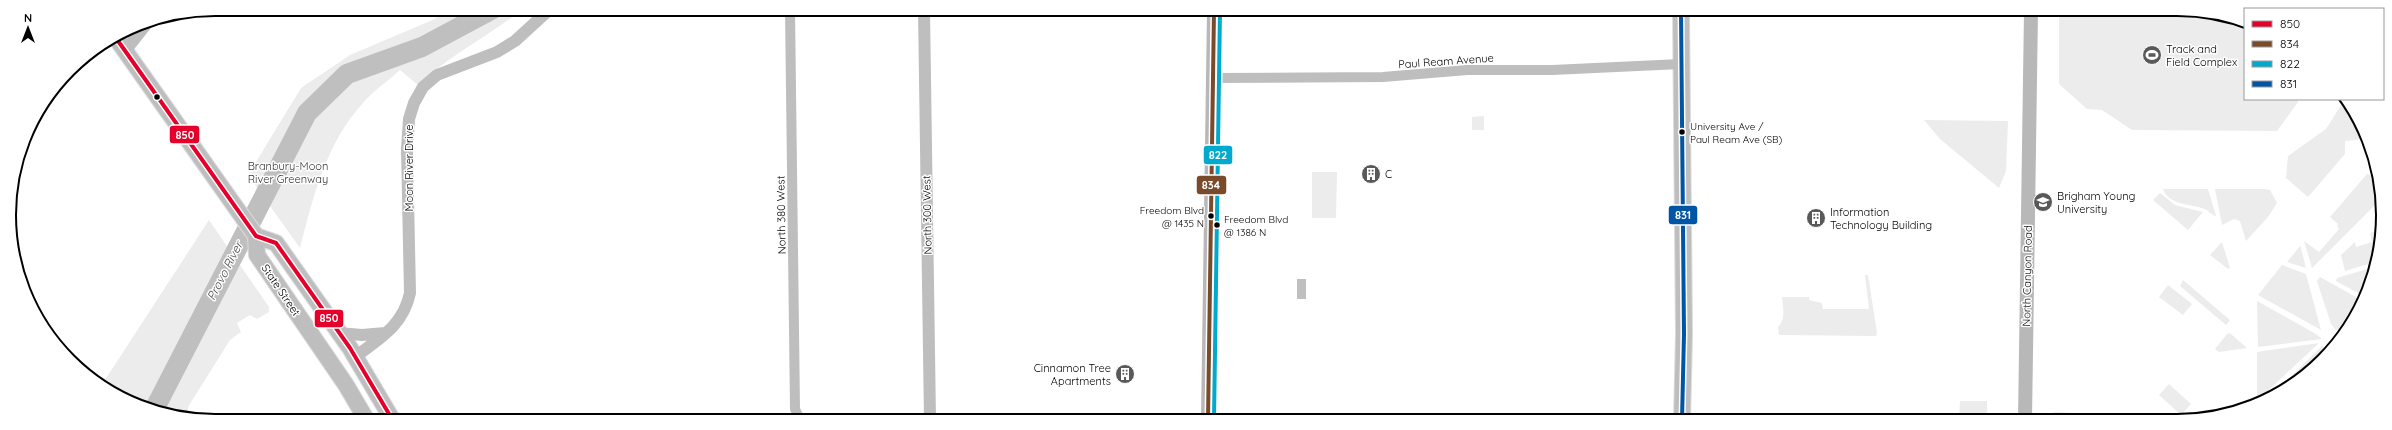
<svg xmlns="http://www.w3.org/2000/svg" width="2392" height="430" viewBox="0 0 2392 430" font-family="Quicksand,sans-serif">
<rect width="100%" height="100%" fill="#fff"/>
<path fill="#ececec" d="M448 9H523C489 36 450 55 418 85L400 70C388 81 373 91 362 104 326 144 313 197 300 248L248 175 301 88 350 55 435 19Z
M2059 11H2204L2245 25V99H2298V102L2277 131 2132 130 2102 110 2087 109 2059 84Z
M2345 99 2365 139 2345 141V154L2308 197 2286 178 2288 156 2326 129Z
M1484 116V130H1472V117Z
M1924 120 2008 121 2006 171 1999 188 1940 139Z
M1312 172H1337L1336 218H1312Z
M2367 174 2377 177 2379 201 2312 268 2304 241 2319 252 2339 229 2337 226 2338 224 2330 217Z
M2163 189H2208L2216 216C2211 215 2209 211 2205 209 2191 204 2168 205 2163 189Z
M2215 189H2265L2270 190 2277 203 2268 217 2246 241 2240 221 2234 219 2222 225Z
M2160 193 2175 205 2203 212 2188 230 2153 200Z
M2380 219 2381 242 2375 262 2345 271 2341 255 2355 242 2356 247 2372 242 2370 233 2377 231Z
M209 220 269 307V312L257 319 250 315 237 323 241 332 230 340 188 407V419L129 399 103 383Z
M2222 242 2230 268 2228 269 2210 255Z
M2300 246 2301 248 2306 268 2287 262Z
M2282 265 2306 274 2321 330 2258 295Z
M2374 267 2365 297 2336 281 2337 278Z
M1865 275H1868L1877 333 1876 336 1779 335 1778 327C1786 319 1783 308 1782 297H1809V300L1822 303 1823 309H1869Z
M2320 277 2363 301 2346 328 2336 330 2331 324 2317 281Z
M2183 280 2230 320 2226 325 2180 286Z
M2168 285 2192 304 2183 315 2159 297Z
M2257 301 2316 334 2322 339 2258 347Z
M2228 333 2231 334 2247 348 2219 352 2215 349Z
M2319 343 2259 399H2257V352Z
M2322 346 2326 348 2322 361 2267 400Z
M2169 384 2191 404 2181 415 2159 395Z
M1960 401H1987V420H1959Z
M2054 412 2077 413 2080 418 2083 416 2086 420H2051V416Z"/>
<path fill="#bfbfbf" d="M1297 279H1306V299H1297Z"/>
<g fill="none" stroke-linecap="round" stroke-linejoin="round">
<path stroke="#bfbfbf" stroke-width="20" d="M155 408 307 113 347 74 422 47 493 9"/>
<defs>
<path id="primary" d="M116 38 256 236 257 255 346 385 366 419
M256 236 276 243 350 348 392 419"/>
<path id="trunk" d="M1681 10 1684 334 1682 420"/>
</defs>
<use href="#primary" stroke="#dbdbdb" stroke-width="18"/>
<use href="#trunk" stroke="#dbdbdb" stroke-width="18"/>
<path stroke="#bebebe" stroke-width="10" d="M790 10 795 409 800 420
M1213 78 1383 77 1467 70H1552L1681 64"/>
<path stroke="#bebebe" stroke-width="12" d="M924 10 930 420
M125 51 148 22
M339 333 362 335 385 333
M355 357C380 338 403 326 410 293L407 149 409 119 414 103 423 87 437 75 497 52 515 41 550 9"/>
<path stroke="#b8b8b8" stroke-width="14" d="M1208 420 1214 10
M2025 420 2031 11"/>
<use href="#primary" stroke="#bebebe" stroke-width="16"/>
<use href="#trunk" stroke="#bebebe" stroke-width="16"/>
<defs>
<path id="bus-1" d="M116 38 256 236 276 243 350 348 392 419"/>
<path id="bus-2" d="M1208 420 1214 10"/>
<path id="bus-3" d="M1214 420 1220 10"/>
<path id="bus-4" d="M1681 10 1684 334 1682 420"/>
</defs>
<use href="#bus-1" stroke="#fff" stroke-width="7"/>
<use href="#bus-2" stroke="#fff" stroke-width="7"/>
<use href="#bus-3" stroke="#fff" stroke-width="7"/>
<use href="#bus-4" stroke="#fff" stroke-width="7"/>
<use href="#bus-1" stroke="#e4002b" stroke-width="4"/>
<use href="#bus-2" stroke="#7a4b2a" stroke-width="4"/>
<use href="#bus-3" stroke="#00a9ce" stroke-width="4"/>
<use href="#bus-4" stroke="#0055a4" stroke-width="4"/>
</g>
<defs>
<symbol id="stadium-disc" viewBox="-11 -11 22 22"><circle r="9.5" fill="#595959" stroke="#fff"/><path d="M0-5a6.5 5 0 1 0 0 10a6.5 5 0 1 0 0-10ZM-3.5-1.8h7v3.6h-7Z" fill="#fff"/></symbol>
<symbol id="building-disc" viewBox="-11 -11 22 22"><circle r="9.5" fill="#595959" stroke="#fff"/><path d="M-4-6H4V6H1V3H-1V6H-4ZM-2.5-4.3h1.7v1.8h-1.7ZM.8-4.3h1.7v1.8H.8ZM-2.5-1h1.7V.8h-1.7ZM.8-1h1.7V.8H.8Z" fill="#fff"/></symbol>
<symbol id="university-disc" viewBox="-11 -11 22 22"><circle r="9.5" fill="#595959" stroke="#fff"/><path d="M0-5L7-2L0 1L-7-2ZM-4 1L0 2.5L4 1V4Q0 6-4 4Z" fill="#fff"/></symbol>
</defs>
<g fill-rule="evenodd">
<use href="#stadium-disc" x="2141" y="44" width="22" height="22"/>
<use href="#building-disc" x="1360" y="163" width="22" height="22"/>
<use href="#university-disc" x="2032" y="191" width="22" height="22"/>
<use href="#building-disc" x="1805" y="207" width="22" height="22"/>
<use href="#building-disc" x="1114" y="363" width="22" height="22"/>
</g>
<g fill="#000" stroke="#fff" stroke-width="1.5">
<circle cx="157" cy="97" r="3.5"/>
<circle cx="1682" cy="132" r="3.5"/>
<circle cx="1211" cy="216" r="3.5"/>
<circle cx="1217" cy="225" r="3.5"/>
</g>
<g text-anchor="middle" stroke-width="3" stroke-linejoin="round" paint-order="stroke">
<g font-size="10" fill="#000" stroke="#fff" text-anchor="start">
<text x="1690" y="130">University Ave /<tspan x="1690" dy="13">Paul Ream Ave (SB)</tspan></text>
<text x="1204" y="214" text-anchor="end">Freedom Blvd<tspan x="1204" dy="13">@ 1435 N</tspan></text>
<text x="1224" y="223">Freedom Blvd<tspan x="1224" dy="13">@ 1386 N</tspan></text>
</g>
<g font-size="11" fill="#000" stroke="#fff" text-anchor="start">
<text x="2166" y="53">Track and<tspan x="2166" dy="13">Field Complex</tspan></text>
<text x="1385" y="178">C</text>
<text x="2057" y="200">Brigham Young<tspan x="2057" dy="13">University</tspan></text>
<text x="1830" y="216">Information<tspan x="1830" dy="13">Technology Building</tspan></text>
<text x="1111" y="372" text-anchor="end">Cinnamon Tree<tspan x="1111" dy="13">Apartments</tspan></text>
</g>
<g font-size="11" fill="#000" stroke="#fff">
<text transform="translate(1446 61) rotate(-4)" y="4">Paul Ream Avenue</text>
<text transform="translate(409 168) rotate(-90)" y="4">Moon River Drive</text>
<text transform="translate(781 215) rotate(-91)" y="4">North 380 West</text>
<text transform="translate(927 215) rotate(-91)" y="4">North 300 West</text>
<text transform="translate(2027 276) rotate(-89)" y="4">North Canyon Road</text>
<text transform="translate(281 290) rotate(56)" y="4">State Street</text>
</g>
<g font-size="11" fill="#333" stroke="#fff">
<text x="288" y="170">Branbury-Moon<tspan x="288" dy="13">River Greenway</tspan></text>
</g>
<g font-size="12" font-style="italic" fill="#444" stroke="#fff">
<text transform="translate(225 271) rotate(-63)" y="4">Provo River</text>
</g>
</g>
<path d="M0 0H2392V430H0ZM215 16H2177A199 199 0 0 1 2376 215V215A199 199 0 0 1 2177 414H215A199 199 0 0 1 16 215V215A199 199 0 0 1 215 16Z" fill="#fff" fill-rule="evenodd"/>
<path fill="none" stroke="#000" stroke-width="2" d="M215 16H2177A199 199 0 0 1 2376 215V215A199 199 0 0 1 2177 414H215A199 199 0 0 1 16 215V215A199 199 0 0 1 215 16Z"/>
<g stroke="#fff" stroke-width="1.5">
<rect x="169" y="125" width="31" height="19" rx="4" fill="#e4002b"/>
<rect x="1203" y="145" width="30" height="20" rx="4" fill="#00a9ce"/>
<rect x="1196" y="175" width="31" height="20" rx="4" fill="#7a4b2a"/>
<rect x="1668" y="205" width="30" height="20" rx="4" fill="#0055a4"/>
<rect x="314" y="309" width="30" height="19" rx="4" fill="#e4002b"/>
</g>
<g font-size="11" text-anchor="middle" font-weight="bold" fill="#fff">
<text x="185" y="139">850</text>
<text x="1218" y="159">822</text>
<text x="1211" y="189">834</text>
<text x="1683" y="219">831</text>
<text x="329" y="322">850</text>
</g>
<rect x="2244" y="8" width="140" height="92" fill="#ffffff" stroke="#999999"/>
<rect x="2252" y="21" width="20" height="6" fill="#e4002b" stroke="#999999"/>
<text x="2280" y="28" font-size="12" fill="#000000">850</text>
<rect x="2252" y="41" width="20" height="6" fill="#7a4b2a" stroke="#999999"/>
<text x="2280" y="48" font-size="12" fill="#000000">834</text>
<rect x="2252" y="61" width="20" height="6" fill="#00a9ce" stroke="#999999"/>
<text x="2280" y="68" font-size="12" fill="#000000">822</text>
<rect x="2252" y="81" width="20" height="6" fill="#0055a4" stroke="#999999"/>
<text x="2280" y="88" font-size="12" fill="#000000">831</text>
<g transform="translate(28 28)" stroke="#ffffff" stroke-width="3" paint-order="stroke">
<path d="M0-3L7 15L0 10L-7 15Z" fill="#000000"/>
<text y="-6" font-size="11" font-weight="bold" text-anchor="middle" fill="#000000">N</text>
</g>
</svg>
